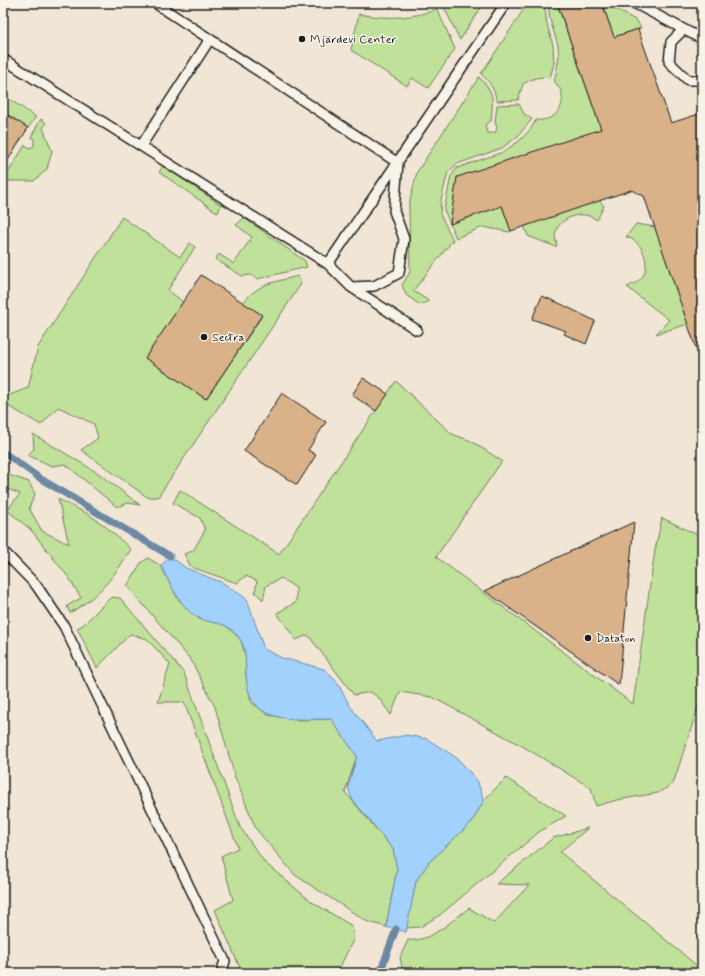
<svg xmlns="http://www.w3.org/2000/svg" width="705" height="976" viewBox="0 0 705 976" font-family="Mynerve,sans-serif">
<rect width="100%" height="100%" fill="#f1e6d5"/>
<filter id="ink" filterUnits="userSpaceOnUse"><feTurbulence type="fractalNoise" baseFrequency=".025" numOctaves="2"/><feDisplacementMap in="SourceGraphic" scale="8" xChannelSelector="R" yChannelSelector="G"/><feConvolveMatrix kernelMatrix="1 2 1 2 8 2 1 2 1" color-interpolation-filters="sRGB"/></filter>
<g filter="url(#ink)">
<path fill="#c0e19a" stroke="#6e7e5b" d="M442 3H484L460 40Z
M528 3H544L547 24 553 45 554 63 550 78C539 76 533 78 523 84L518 100 497 101C494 89 490 82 481 74Z
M550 3H557L601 129 502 206 511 231 509 232 483 227 456 238 444 210 451 176 457 168 503 152 519 141 530 130 536 120C552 122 567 109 561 91 560 88 556 84 554 81 557 69 560 58 558 46 556 36 545 12 550 3Z
M579 3H605L637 21 641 28 614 37 603 6Z
M437 9 455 49 428 88 412 78 407 86 351 50 359 14C387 19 410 19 437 9Z
M479 77C495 94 493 98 491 121L485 125 487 133H495L497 128 495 122 497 105 519 104 524 114 532 119 518 136 502 148 457 164 448 172 441 200 440 214 453 240 413 291 429 301 420 305 406 295 402 285 410 272 409 204 417 172Z
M3 95 36 117 28 128 3 112Z
M41 119 46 123 43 128 52 151 47 169 34 181H7L3 188V181L25 145 30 148 34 146V139L31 137Z
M163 166 221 205 218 213 159 172Z
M3 195 9 212 3 218Z
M599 200 604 206 597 220C593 218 589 215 585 215 569 213 549 227 557 244L556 247 528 236 524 226Z
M122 217 180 257 190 243 195 247 168 290 183 302 145 358 206 399 262 316 243 303C257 283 276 282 298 276L301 284 158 497H147L81 450 98 438 94 424 58 407 41 425 3 403V394L7 396 28 388 38 347Z
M244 218 305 261 307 267 257 279 251 275 242 276 215 259 219 254 234 264 252 237 236 225Z
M636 224 655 227 688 324 656 334 669 320 627 287C633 284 639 282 643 276 651 263 642 240 626 237Z
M396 381 452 434 471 441 502 461 436 557 633 704 655 550 662 518 702 537V695L673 784 658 793 617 800 596 806 591 788 524 747 432 697 400 692 391 715 379 698 371 692 354 695 308 635 296 640 277 613 296 602V588L281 578 266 586 263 600 255 592 257 581 246 576 237 583 191 567 184 554 193 551 205 530 200 518 173 503 180 490 279 554Z
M33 434 98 473 140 505 128 503 117 507 65 464 52 466 27 455 34 449Z
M3 473 29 482 35 494 29 508 42 531 69 544 58 499 88 514 105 526 131 549C113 578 100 595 70 613L67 606 81 598 69 578 31 530 7 510 20 494 3 487Z
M148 558 161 566 178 599 199 619 224 624 241 640 246 658V676L251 702 268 715 300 720 331 719 357 756 345 792 393 849 397 869 386 927 366 921 295 875 256 829 235 777 215 707 191 660 127 586 141 563Z
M111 597 120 598 184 673 240 827 265 863 312 902 352 926 354 938 337 973H259L256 970 240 968 215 910 233 900 221 856 238 848 184 702H158L170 664 147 639 130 634 97 668 77 628 83 625Z
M506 778 566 816 539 832 440 915 420 927 406 928 416 881 429 862 472 822 484 800Z
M588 828 560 852 702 970V973H403L400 957 408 940C430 943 452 920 469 908L494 923 529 885 496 884 553 838Z"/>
<path fill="#a2d1fe" stroke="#6c89a4" d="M170 556 186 568 223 583 247 599 264 649 282 658 324 669 337 682 350 706 377 741 407 735 427 739 457 758 477 780 484 800 472 822 429 862 416 881 406 932 386 927 397 869 393 849 352 799 348 787 357 756 331 719C293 719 248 726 246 675 245 664 247 649 240 639 225 620 220 626 201 619 183 613 169 582 161 566Z"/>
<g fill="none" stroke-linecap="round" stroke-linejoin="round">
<path stroke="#6c89a4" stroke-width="7" d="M3 452 41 479 170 556
M380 973 396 929"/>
</g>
<path fill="#d9b28a" stroke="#1c1c1c" d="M557 3H579L603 6 614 37 638 29 671 123 702 113V356L699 357 644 196 631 190 511 231 502 206 450 224 457 177 601 129Z
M3 112 28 128 3 168Z
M201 275 262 315 206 399 145 358Z
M542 296 561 304 595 321 586 344 564 334 566 331 532 319Z
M363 378 388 394 376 411 352 395Z
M282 393 326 422 308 450 316 455 297 485 244 451Z
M634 522 619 685 485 591Z"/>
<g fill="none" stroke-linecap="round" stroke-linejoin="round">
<defs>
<path id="service" d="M155 3 398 163
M634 3 702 39
M683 30 671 42 669 62 688 80H702
M3 59 328 264 351 287 374 286 399 273 404 239 394 211 398 163
M141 146 210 39
M328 264 506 3
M351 287 417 330
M3 551 36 585 64 626 225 961 221 973"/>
</defs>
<use href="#service" stroke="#1c1c1c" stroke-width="12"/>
<use href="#service" stroke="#f7f3e8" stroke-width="9"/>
</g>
</g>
<g fill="#1c1c1c" stroke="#f7f3e8" stroke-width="1.5">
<circle cx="302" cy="39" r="4"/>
<circle cx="204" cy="337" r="4"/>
<circle cx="588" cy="638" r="4"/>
</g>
<g text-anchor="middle" stroke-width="3" stroke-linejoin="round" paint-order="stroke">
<g font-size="12" fill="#1c1c1c" stroke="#f7f3e8" text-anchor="start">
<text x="310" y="43">Mjärdevi Center</text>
<text x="212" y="341">Sectra</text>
<text x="596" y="642">Dataton</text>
</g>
</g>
<rect width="705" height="976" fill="none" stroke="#f7f3e8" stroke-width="16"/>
<rect x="8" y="8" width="689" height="960" fill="none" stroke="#1c1c1c" stroke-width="1.5" filter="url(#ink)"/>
</svg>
